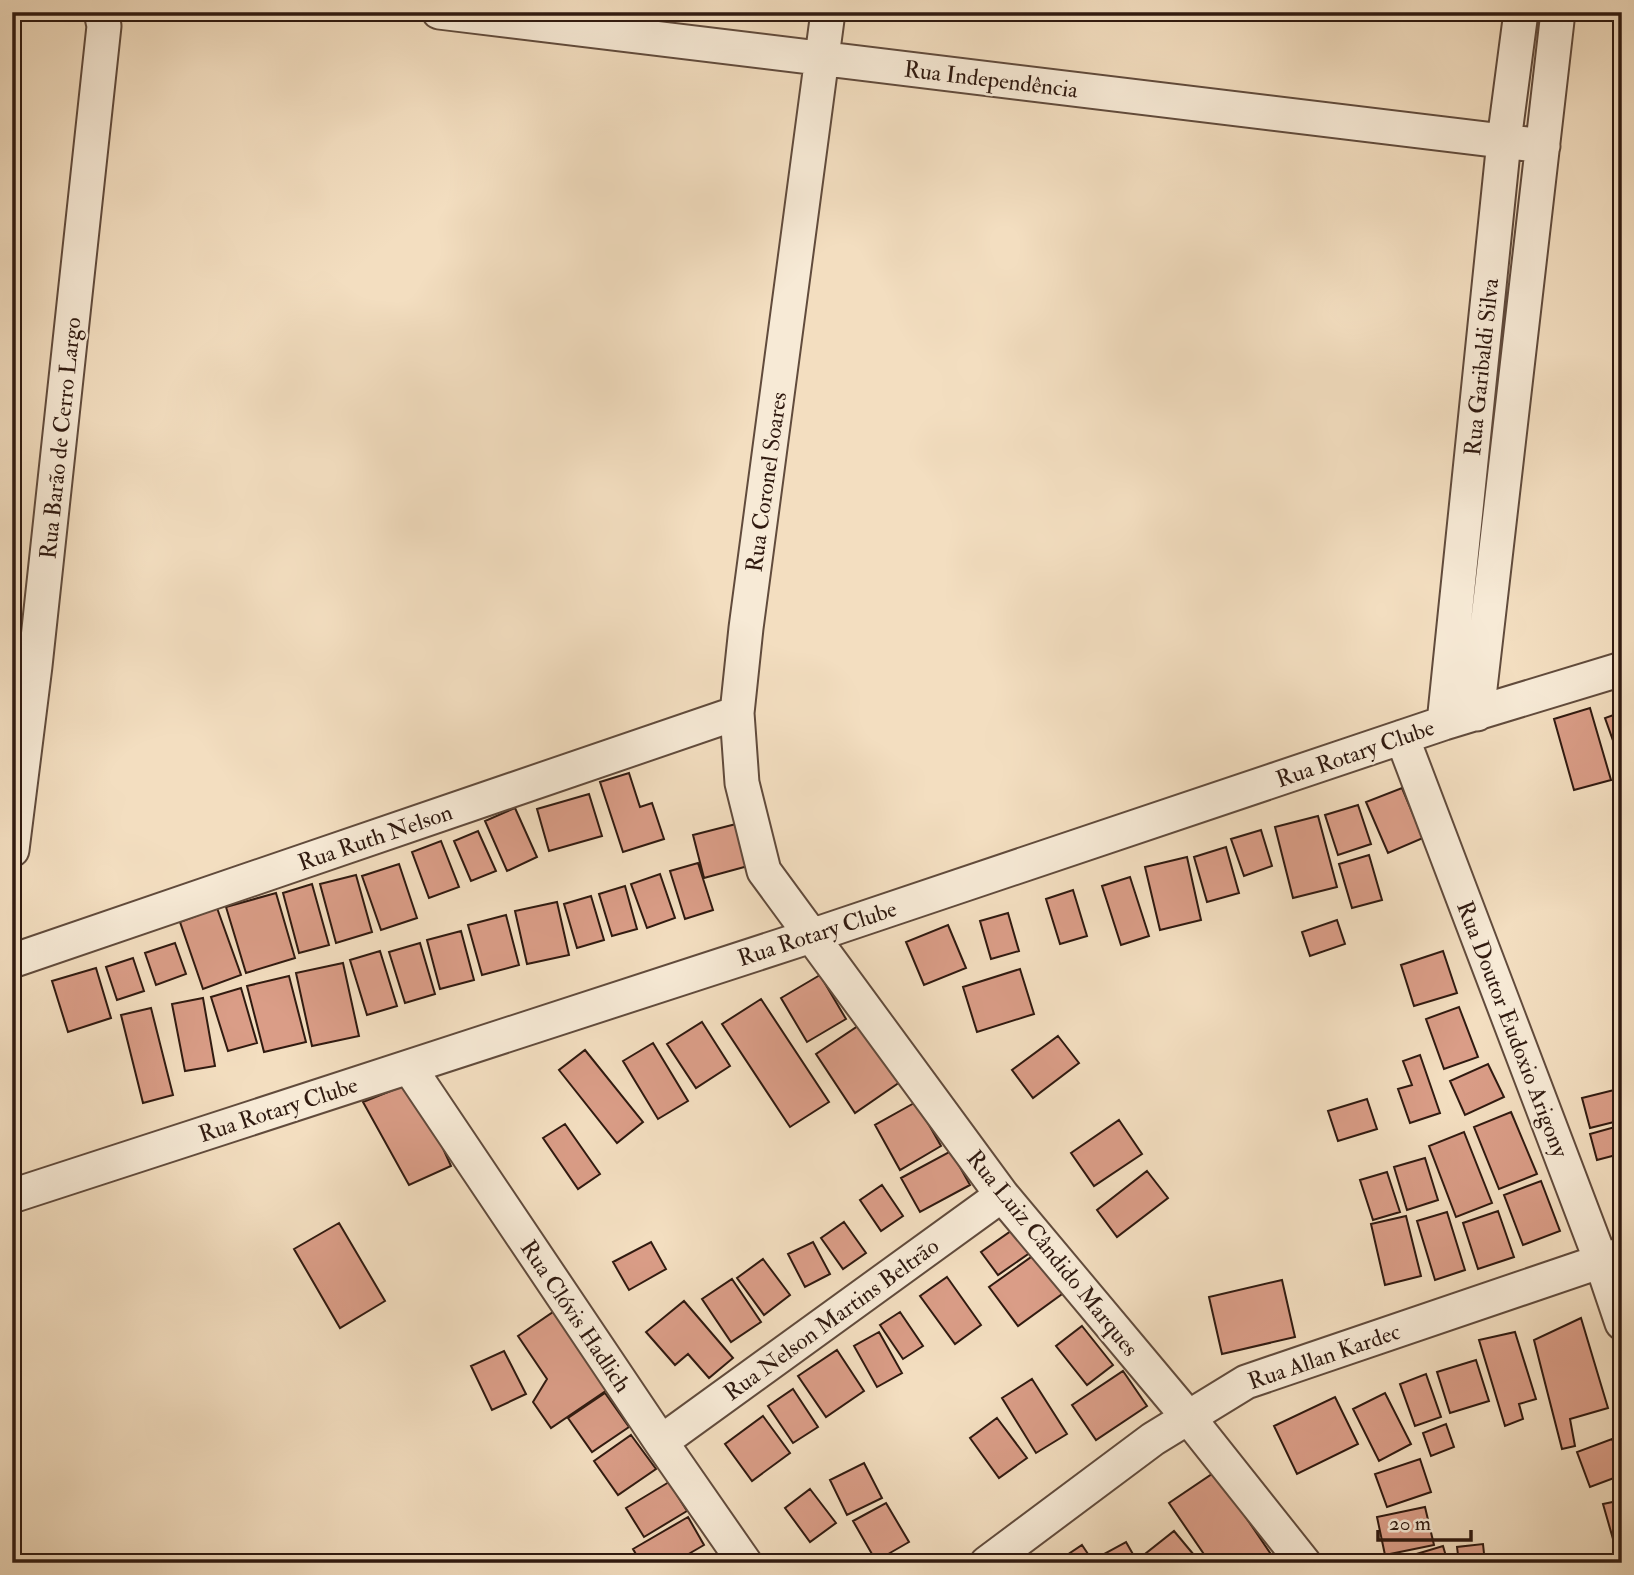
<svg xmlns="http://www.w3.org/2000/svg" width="1634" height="1575" viewBox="0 0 1634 1575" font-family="'IM FELL Double Pica',serif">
<rect width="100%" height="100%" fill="#f3dec0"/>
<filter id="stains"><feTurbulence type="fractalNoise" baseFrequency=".00286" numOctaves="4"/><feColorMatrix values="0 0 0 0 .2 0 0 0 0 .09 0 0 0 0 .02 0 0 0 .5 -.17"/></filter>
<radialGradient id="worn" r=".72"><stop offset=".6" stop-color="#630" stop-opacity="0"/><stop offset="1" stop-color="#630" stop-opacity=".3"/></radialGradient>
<path fill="#da9d87" stroke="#301a10" stroke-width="2" d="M1590 708 1611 780 1574 790 1554 719Z
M1622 712V763H1621L1605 718Z
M629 773 640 807 652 803 664 839 623 852 600 782Z
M1402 788 1423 838 1388 853 1366 802Z
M589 794 602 836 549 851 537 809Z
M1358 805 1371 844 1338 855 1325 815Z
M515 808 537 857 507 871 485 821Z
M1318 816 1337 887 1293 898 1275 827Z
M736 824 748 866 704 878 693 835Z
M1261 830 1272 866 1244 876 1231 839Z
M478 831 496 871 471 881 454 841Z
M441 841 459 887 429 898 412 852Z
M1226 847 1239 893 1207 902 1194 857Z
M1369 855 1382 900 1352 908 1339 864Z
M1187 857 1201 920 1160 930 1145 867Z
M698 863 713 910 685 919 670 871Z
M399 864 417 918 381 930 362 876Z
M660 874 675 918 647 928 631 884Z
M356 875 372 932 336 943 320 884Z
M1130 877 1149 936 1121 945 1102 886Z
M312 884 329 945 299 953 283 893Z
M625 886 637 929 612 936 599 894Z
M1073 890 1087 936 1060 944 1046 899Z
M276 893 295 958 246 973 226 907Z
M591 896 604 940 577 948 564 904Z
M557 902 569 955 527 964 515 911Z
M217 908 241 975 203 989 180 922Z
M1008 913 1019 951 991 959 980 921Z
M506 915 519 965 482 975 468 925Z
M1337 920 1345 944 1310 956 1302 932Z
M948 925 966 968 924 985 906 942Z
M461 931 474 980 440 989 427 940Z
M175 943 186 974 156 985 145 953Z
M420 943 435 994 405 1003 389 952Z
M380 951 397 1006 367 1015 350 960Z
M1443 951 1457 993 1414 1006 1401 965Z
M133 958 144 991 117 1000 106 967Z
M343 963 359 1036 312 1046 296 973Z
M96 968 111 1018 68 1032 52 981Z
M1020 969 1034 1014 977 1032 963 987Z
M820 975 846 1019 807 1042 781 998Z
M289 976 306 1042 264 1052 247 986Z
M241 988 257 1043 228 1051 211 997Z
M203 998 215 1066 185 1071 172 1004Z
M761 999 829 1102 790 1127 722 1024Z
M1459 1007 1478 1057 1444 1069 1426 1019Z
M151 1008 173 1095 143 1103 121 1015Z
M702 1022 730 1066 696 1088 667 1044Z
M861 1024 900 1082 855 1113 816 1054Z
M1058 1036 1079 1063 1033 1098 1012 1070Z
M653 1043 688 1101 658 1119 623 1061Z
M585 1050 643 1122 617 1143 559 1070Z
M1420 1055 1440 1113 1410 1123 1398 1089 1412 1085 1403 1061Z
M1488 1064 1504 1097 1465 1115 1450 1081Z
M413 1082 451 1166 409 1185 363 1102Z
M1622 1088V1120L1590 1128 1582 1098Z
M1367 1099 1377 1129 1338 1141 1328 1111Z
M916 1102 941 1146 900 1170 875 1125Z
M1511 1112 1537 1174 1499 1189 1474 1127Z
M1119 1120 1142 1154 1094 1186 1071 1153Z
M565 1124 600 1174 578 1189 543 1138Z
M1622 1125V1175L1616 1155 1597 1160 1590 1134Z
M1464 1132 1492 1203 1456 1217 1429 1146Z
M951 1151 970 1185 920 1212 901 1178Z
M1425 1158 1438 1200 1407 1210 1394 1167Z
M1147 1171 1168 1198 1117 1237 1097 1210Z
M1387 1172 1400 1212 1373 1220 1360 1180Z
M1541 1181 1560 1231 1523 1245 1504 1195Z
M882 1185 903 1216 881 1231 860 1200Z
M1498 1211 1514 1257 1478 1269 1463 1223Z
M1447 1212 1465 1270 1435 1280 1417 1221Z
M1406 1216 1421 1276 1385 1285 1371 1224Z
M844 1222 866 1253 843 1269 821 1238Z
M339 1223 385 1301 340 1328 294 1249Z
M1018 1226 1034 1250 998 1275 981 1252Z
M651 1242 666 1269 629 1290 613 1262Z
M813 1242 830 1274 805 1287 788 1254Z
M1041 1250 1069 1289 1018 1326 989 1287Z
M763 1259 790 1295 764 1315 737 1278Z
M947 1277 981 1325 955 1344 920 1296Z
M732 1279 761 1322 731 1342 702 1299Z
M1282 1280 1295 1337 1222 1354 1209 1297Z
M684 1301 733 1358 709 1378 688 1354 675 1365 646 1332Z
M556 1310 610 1388 551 1428 533 1402 547 1379 518 1336Z
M900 1312 923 1346 903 1359 880 1325Z
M1581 1318 1608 1408 1570 1419 1575 1446 1562 1449 1534 1340Z
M1082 1326 1113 1365 1087 1385 1056 1346Z
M879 1332 902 1373 877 1387 854 1346Z
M1515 1332 1536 1399 1519 1404 1523 1419 1505 1426 1479 1340Z
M837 1350 864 1391 826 1417 798 1376Z
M504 1351 526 1394 492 1410 471 1366Z
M1476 1360 1489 1401 1450 1413 1437 1372Z
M1123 1371 1147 1406 1096 1440 1072 1405Z
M1426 1374 1441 1417 1415 1426 1400 1384Z
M1032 1379 1067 1434 1036 1453 1002 1398Z
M793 1389 818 1427 793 1443 768 1406Z
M605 1393 629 1427 592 1452 568 1418Z
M1385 1393 1411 1444 1379 1461 1353 1409Z
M1335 1397 1358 1444 1297 1474 1274 1426Z
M763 1416 790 1453 752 1481 725 1444Z
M997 1418 1027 1458 999 1478 970 1438Z
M1446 1424 1454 1447 1431 1456 1423 1433Z
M631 1435 656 1469 618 1495 594 1461Z
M1612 1439 1622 1464V1475L1590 1487 1577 1452Z
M1420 1459 1431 1492 1387 1507 1375 1474Z
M864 1463 882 1498 847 1515 830 1480Z
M1215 1472 1277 1563H1210L1169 1503Z
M669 1482 687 1511 644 1537 626 1508Z
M810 1489 836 1523 810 1542 785 1508Z
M1622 1500V1544L1615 1546 1603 1504Z
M886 1503 909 1542 876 1561 853 1521Z
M1425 1507 1434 1545 1385 1555 1377 1517Z
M688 1517 704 1545 673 1563H641L633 1549Z
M1174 1531 1199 1561 1197 1563H1152L1145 1554Z
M1126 1542 1138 1563H1107L1102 1555Z
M1483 1544 1485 1563H1459L1457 1547Z
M1082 1545 1094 1563H1055Z
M1443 1546 1448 1563H1393V1561Z"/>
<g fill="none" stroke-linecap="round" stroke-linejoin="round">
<defs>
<path id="minor" d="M439 12 1543 146
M828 12 746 628 737 713 742 783 764 871 1002 1195 1188 1417 1304 1563
M1477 714 1558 12
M1444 723 1504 141 1521 12
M1402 737 1601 1261 1622 1323
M12 850 35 666 104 26 101 12
M12 961 737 713
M409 1067 661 1442 745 1563
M12 1196 811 936 1444 723 1622 669
M661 1442 1002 1195
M987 1563 1153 1439 1246 1382 1622 1254"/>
</defs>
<use href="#minor" stroke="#614b3c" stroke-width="37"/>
<use href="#minor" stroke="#f7ead6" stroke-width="33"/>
</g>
<g text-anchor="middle" stroke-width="5" stroke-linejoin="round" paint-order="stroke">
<g font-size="23" fill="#301a10" stroke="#f7ead6">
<text transform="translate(991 79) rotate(7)" y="8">Rua Independência</text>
<text transform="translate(1481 367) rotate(-84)" y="8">Rua Garibaldi Silva</text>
<text transform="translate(60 438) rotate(-84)" y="8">Rua Barão de Cerro Largo</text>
<text transform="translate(766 482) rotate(-82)" y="8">Rua Coronel Soares</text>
<text transform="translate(1355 753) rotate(-19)" y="8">Rua Rotary Clube</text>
<text transform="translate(375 837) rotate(-19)" y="8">Rua Ruth Nelson</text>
<text transform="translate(817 933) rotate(-18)" y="8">Rua Rotary Clube</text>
<text transform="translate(1513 1029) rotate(69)" y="8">Rua Doutor Eudoxio Arigony</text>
<text transform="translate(278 1109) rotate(-18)" y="8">Rua Rotary Clube</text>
<text transform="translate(1053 1253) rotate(51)" y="8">Rua Luiz Cândido Marques</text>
<text transform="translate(576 1316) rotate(56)" y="8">Rua Clóvis Hadlich</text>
<text transform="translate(831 1319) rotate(-36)" y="8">Rua Nelson Martins Beltrão</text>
<text transform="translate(1324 1356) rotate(-19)" y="8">Rua Allan Kardec</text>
</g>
</g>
<rect width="1634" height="1575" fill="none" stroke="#f3dec0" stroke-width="42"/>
<rect x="14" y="14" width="1606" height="1547" fill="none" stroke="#301a10" stroke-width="3.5"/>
<rect x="21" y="21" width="1592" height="1533" fill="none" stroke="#301a10" stroke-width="2"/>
<path d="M1378 1530v10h93v-10" fill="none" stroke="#301a10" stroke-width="3.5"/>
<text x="1389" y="1530" font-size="21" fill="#301a10" stroke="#f7ead6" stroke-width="5" paint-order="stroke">20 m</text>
<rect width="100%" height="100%" filter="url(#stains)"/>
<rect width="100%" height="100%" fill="url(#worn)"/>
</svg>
